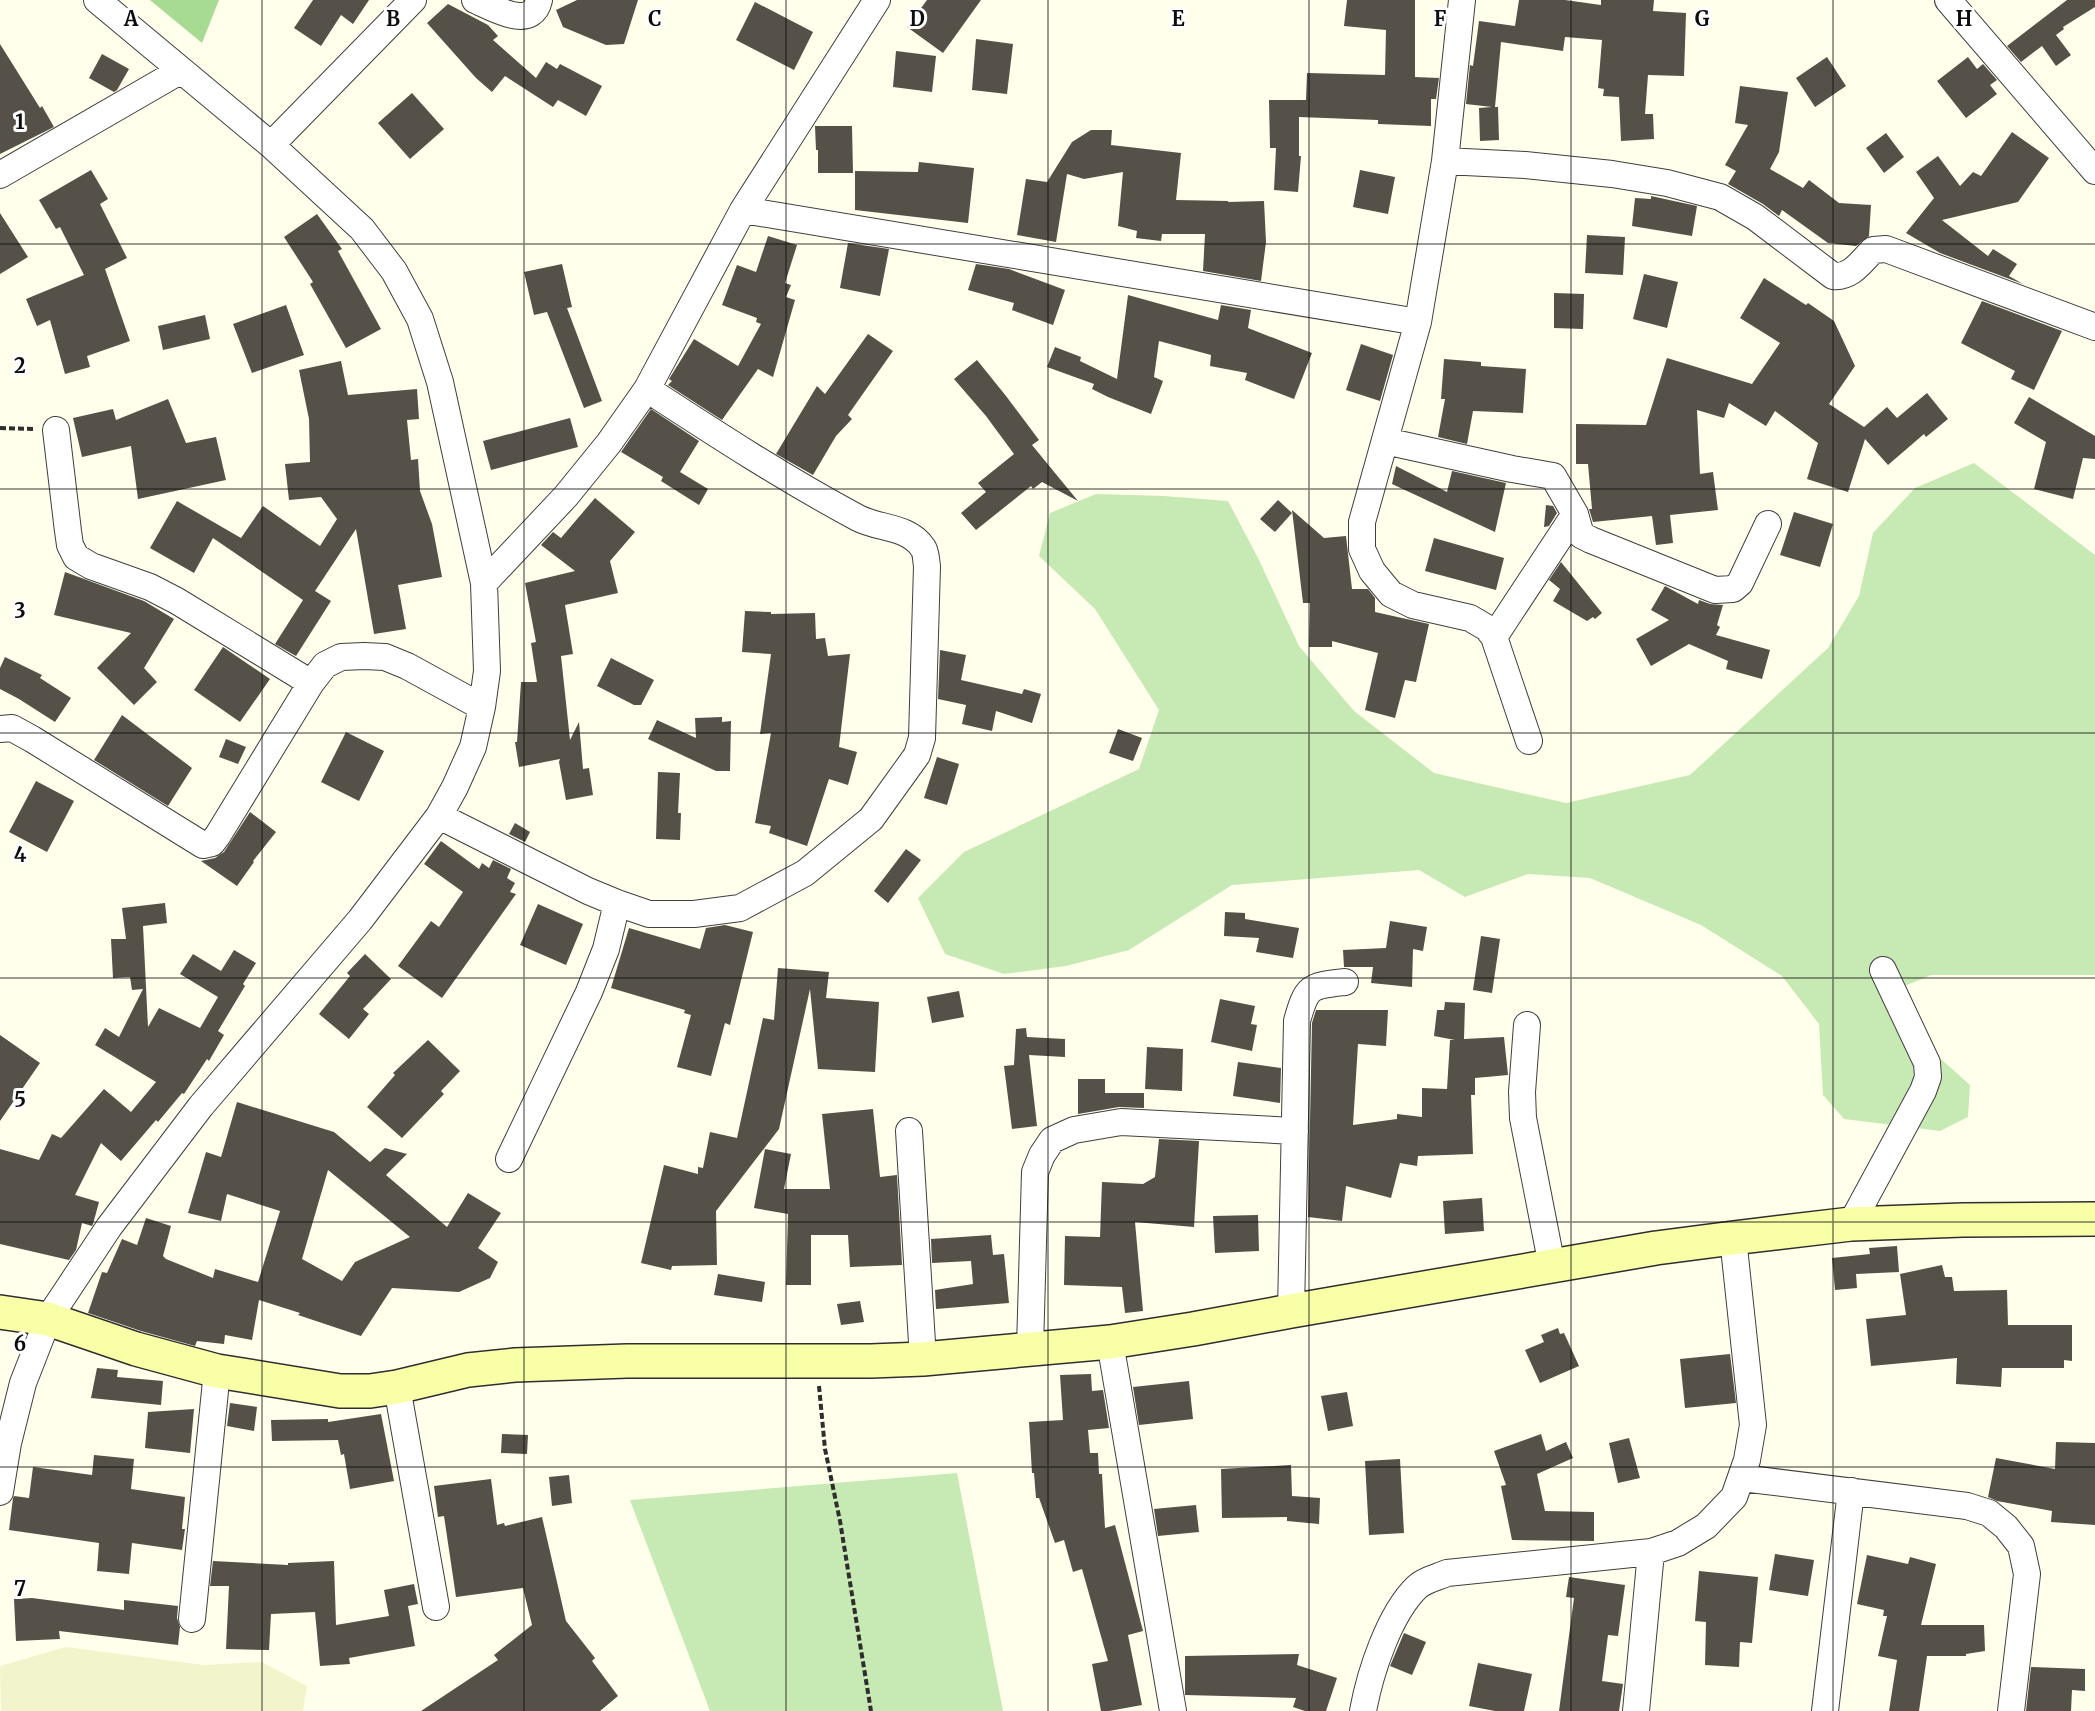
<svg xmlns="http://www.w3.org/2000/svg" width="2095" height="1711" viewBox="0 0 2095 1711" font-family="Merriweather,serif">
<rect width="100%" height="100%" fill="#ffffeb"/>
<path fill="#f2f5cb" d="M66 1647 204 1665 262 1662 307 1686 303 1711H1L0 1666Z"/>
<path fill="#c7eab4" d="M1974 463 2095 555V975H1931L1900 988 1896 1019 1970 1085 1968 1117 1940 1131 1844 1119 1823 1095 1819 1024 1782 976 1701 925 1590 878 1528 874 1465 897 1419 870 1232 885 1129 950 1066 966 1004 974 945 954 918 898 964 852 1139 769 1159 710 1095 609 1039 556 1050 513 1096 494 1164 496 1228 501 1258 558 1299 646 1354 711 1434 773 1566 803 1690 775 1828 648 1859 596 1873 533 1915 488Z
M957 1473 1003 1711H710L630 1500Z"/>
<path fill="#a7db93" d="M150 0H219L202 43Z"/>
<path fill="#555048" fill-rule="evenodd" d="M313 0H369L353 24 341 15 321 46 294 28Z
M577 0H638L624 44 606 45 563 27 556 10Z
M927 0H981L943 53 907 27Z
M1347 0H1415V77L1439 78 1436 99H1431V126L1378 124V120L1299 117V156H1301L1298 192 1274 190 1276 148H1270L1269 100H1306L1307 73 1385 75 1386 30 1344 26Z
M1519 0H1565L1601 5V0H1654L1653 11 1686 13 1684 76 1648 75 1645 114H1653L1654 139 1621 141 1619 97 1603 96 1604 89 1598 88 1602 40 1565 37 1563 51 1501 42 1495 107H1498L1499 140 1480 141 1479 108 1492 107 1466 104 1470 65 1473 66 1479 21 1515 26Z
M2067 0H2095V7L2063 27 2064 29 2056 35 2071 55 2056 66 2042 46 2021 62 2007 46Z
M755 2 813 32 794 70 736 40Z
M448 4 488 25 498 36 493 40 536 78 546 62 557 69 560 64 602 86 586 116 558 100 553 107 505 76 492 92 476 78 427 23Z
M976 39 1013 44 1007 94 972 90Z
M0 44 40 108 42 106 54 127 0 154Z
M896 51 936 56 932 92 893 87Z
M102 54 129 69 117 90 114 92 89 78Z
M1827 57 1846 86 1815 107 1796 78Z
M1968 57 1977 69 1983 64 1997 80 1990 85 1997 94 1966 118 1937 81Z
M1740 86 1788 92 1779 152 1770 169 1803 188 1809 180 1839 203 1871 205 1869 236 1856 246 1828 243 1782 210 1779 216 1763 204 1728 184 1736 171 1725 165 1748 125 1735 123Z
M412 93 444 129 410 159 378 123Z
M815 126H852L853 173H818V150H816Z
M1091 130H1112L1111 145 1181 153 1176 200 1228 201V202L1264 201 1266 242 1261 281 1203 271 1205 234H1162L1161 241 1136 238 1137 231 1118 226 1123 172 1084 179 1067 174 1056 242 1017 235 1026 179 1047 182 1072 142Z
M2012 132 2049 158 2018 202 1942 220 1988 256 1993 249 2017 264 2009 276 2023 284 1940 253 1906 233 1934 198 1916 172 1938 156 1960 186 1973 172 1981 176Z
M1886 133 1904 157 1884 173 1866 148Z
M919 162 974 168 968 223 855 210V171L918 172Z
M91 170 108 199 100 204 127 258 105 269 130 341 87 356 90 367 65 374 50 320 37 326 26 299 84 275 60 227 56 229 39 200Z
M1360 170 1395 177 1388 214 1353 207Z
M1651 196 1697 206 1692 236 1632 226 1635 198 1651 199Z
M0 213 28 257 0 274Z
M317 214 342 249 338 251 381 329 346 348 310 284 313 282 284 237Z
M1587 235 1625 237 1623 275 1585 273Z
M768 236 797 245 785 283 791 285 786 297 795 300 773 377 758 369 722 420 668 385 672 381 669 379 694 339 738 366 761 324 756 322 757 318 722 305 737 265 756 272Z
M848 243 889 249 880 296 840 288Z
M562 264 572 307 567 308 602 401 584 408 547 312 534 315 524 272Z
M976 264 1009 269 1065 290 1053 325 1012 310 1014 303 968 290Z
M1644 274 1678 282 1667 328 1633 319Z
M1764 278 1806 305 1808 303 1834 321 1855 366 1829 404 1864 427 1887 407 1897 418 1927 393 1948 419 1926 437 1924 434 1888 465 1865 439 1848 492 1807 479 1818 443 1775 411 1766 426 1729 403 1724 418 1697 410 1700 474 1713 472 1718 510 1670 515 1673 543 1656 545 1652 516 1593 522 1589 509H1592L1588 464H1576V424L1646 425 1667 358 1752 384 1780 343 1740 318Z
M1554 293 1584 294 1583 329 1554 328Z
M1128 295 1218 320 1221 305 1251 310 1248 328 1312 353 1294 399 1245 380 1247 373 1210 366 1211 355 1159 341 1154 377 1163 381 1151 414 1108 397 1092 389 1094 384 1047 367 1055 347 1081 357 1080 361 1117 379Z
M1982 301 2062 331 2034 390 2011 379 2015 371 1961 343Z
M286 305 304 355 252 373 233 324Z
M205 315 210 339 163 350 158 326Z
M868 334 893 351 848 415 852 419 836 436 813 475 776 454 817 386 825 394Z
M1361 344 1393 355 1380 401 1346 390Z
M1444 359 1481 362V366L1526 369 1523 413 1473 411 1467 444 1438 437 1445 399H1441Z
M977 360 1006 396 1039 440 1032 445 1078 501 1042 482 1033 489 1031 486 976 530 961 513 986 492 978 483 1014 454 986 416 954 379Z
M341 361 348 395 417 389 419 419 407 420 411 460 418 459 420 491 432 524 442 577 398 585 406 629 374 634 356 529 315 591 331 601 296 656 275 644 303 600 213 538 194 573 150 548 177 501 241 538 263 506 320 546 337 519 321 497 289 500 285 464 310 462 309 419 299 370Z
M2029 397 2095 436V459L2083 458 2073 499 2034 489 2046 442 2014 423Z
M168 399 186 443 216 437 226 480 138 499 131 446 82 457 73 418 113 409 116 420Z
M651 409 699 441 680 472 708 489 699 505 661 481 663 477 621 452Z
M570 418 578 447 491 470 483 441Z
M1396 466 1447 492 1452 471 1506 483 1495 532 1392 484Z
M595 498 635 532 610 561 618 593 565 605 573 654 561 656 570 740 579 722 583 769 589 768 593 795 566 800 559 762 560 759 519 767 515 742H517L521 682H537L531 643 536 642 525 583 575 571 541 545 553 532 561 538Z
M1278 500 1292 513 1275 532 1260 519Z
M1546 505 1553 506 1557 513 1549 526 1544 527Z
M1292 510 1324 538 1346 536 1352 589H1368L1375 598V612L1429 624 1416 682 1405 680 1395 718 1365 710 1378 653 1332 641V647H1309L1310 603H1303Z
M1794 512 1833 524 1820 567 1780 555Z
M1434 538 1504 558 1496 590 1425 571Z
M1561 562 1602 613 1595 619 1593 617 1587 621 1553 601 1560 589 1549 580Z
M65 572 144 601 174 619 144 668 157 682 134 705 97 668 131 633 54 615Z
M1665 586 1698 604 1699 600 1710 604 1723 605 1717 625 1720 627 1716 635 1770 650 1762 679 1726 669 1728 661 1689 644 1651 666 1636 639 1669 620 1651 610Z
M745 611 771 612V614L815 613 816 639 825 638 828 656 850 654 839 747 857 752 848 785 829 779 807 846 769 833 771 826 755 823 771 733 760 734 771 654 742 652Z
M223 647 270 679 240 722 194 690Z
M940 650 966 655 961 680 1022 694 1024 689 1041 694 1032 723 996 711 992 731 962 724 966 705 938 699Z
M5 657 42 675 40 678 71 698 55 722 19 699 0 689V668Z
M611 658 654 680 641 705H634L597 686Z
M122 715 192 768 168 806 94 760Z
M722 717V722L731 721 730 771H716L648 739 657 720 696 738 695 718Z
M1118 729 1142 738 1133 761 1109 753Z
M346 732 384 751 359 801 321 782Z
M226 739 246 747 238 764 219 757Z
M937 757 959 764 947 805 924 798Z
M658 772 680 773 678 813H681L680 840 656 839Z
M36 781 74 801 47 852 9 832Z
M250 812 276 832 253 861 254 862 237 886 201 861 215 858 224 852Z
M515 823 530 832 525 842 509 834Z
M441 841 479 869 482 863 489 868 493 860 511 869 507 878 515 883 510 892 516 894 442 998 398 966 431 921 439 927 463 892 424 864Z
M906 849 921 860 888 903 874 891Z
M165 903 167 923 143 926 148 1027 159 1008 200 1028 218 997 180 974 193 954 221 971 234 950 256 963 243 984 245 986 218 1031 224 1035 209 1061 207 1059 184 1094 182 1093 158 1122 156 1120 121 1161 101 1143 75 1195 99 1202 93 1224 92 1226 82 1223 76 1250 69 1260 0 1244V1149L39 1160 52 1134 61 1138 104 1089 131 1112 156 1082 95 1045 105 1028 119 1037 143 989 132 990 130 977 113 978 111 939H126L122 908Z
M538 904 583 924 566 965 520 945Z
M1225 912 1245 913V919L1299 928 1293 958 1256 952 1259 938 1224 936Z
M1390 921 1427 927 1423 951 1413 949 1412 987 1371 983 1373 967H1344L1343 950 1386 948Z
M725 925 753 932 730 1025 725 1023 711 1076 677 1067 691 1015 684 1013 685 1010 611 988 629 928 700 949 706 928Z
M1481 936 1500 939 1492 993 1473 990Z
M365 954 391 979 363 1009 369 1014 349 1039 319 1014 350 976 347 973Z
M778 968 829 972 826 998 879 1002 875 1072 818 1069 810 989 779 1129 716 1211 717 1265 672 1266 671 1270 641 1263 664 1165 698 1174V1167L703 1168 710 1132 737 1138 763 1018 774 1020Z
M959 991 964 1017 932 1023 927 997Z
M1220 999 1255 1006 1251 1024 1257 1025 1252 1051 1211 1042Z
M1445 1002 1465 1003 1464 1039 1504 1037 1508 1075 1475 1078V1095H1471L1473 1154 1418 1156 1417 1166 1400 1163 1391 1198 1346 1186 1342 1221 1308 1217 1312 1023 1316 1010H1388L1386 1046 1358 1044 1353 1125 1397 1119V1114L1422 1117V1088L1447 1089 1450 1040H1455L1434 1036 1437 1010H1444Z
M1026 1028 1027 1037 1065 1039V1057L1029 1055 1037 1126 1012 1129 1004 1066 1014 1065 1016 1029Z
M0 1035 40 1063 0 1121Z
M428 1040 460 1071 441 1091 444 1094 402 1138 367 1107 395 1075 393 1073Z
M1147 1047 1183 1049 1182 1091 1145 1089Z
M1238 1062 1281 1068 1280 1103 1233 1096Z
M1078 1079H1105V1093H1144V1108L1119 1107 1078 1114Z
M237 1102 334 1132 370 1162 385 1148 407 1154 386 1175 447 1227 468 1193 501 1213 478 1248 498 1262 490 1278 459 1292 392 1288 361 1336 298 1315 300 1313 259 1300 252 1340 225 1335 224 1344 197 1341 195 1346 141 1331 88 1313 102 1272 107 1273 122 1239 137 1245 146 1218 171 1226 163 1256 166 1259 213 1278 215 1269 258 1282 280 1211 227 1194 221 1221 188 1213 206 1152 221 1157ZM328 1170 410 1237 355 1262 342 1281 302 1259Z
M873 1109 880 1177 897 1175 902 1265 850 1267 848 1235H811V1285H786L788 1214 754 1208 765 1149 791 1154 784 1189H830L822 1114Z
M1159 1139 1199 1141 1194 1227 1135 1222 1143 1311 1125 1313 1122 1287 1064 1285 1065 1236 1100 1237 1102 1182 1143 1184 1155 1177Z
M1482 1198 1484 1231 1445 1234 1443 1201Z
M1258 1215 1259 1251 1215 1253 1213 1216Z
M991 1235 993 1255 1004 1254 1009 1303 936 1309 935 1290 973 1284 971 1261 932 1263 931 1239Z
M1897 1246 1899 1272 1856 1274 1857 1288 1835 1290 1832 1258 1870 1254 1869 1248Z
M1942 1265 1945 1277H1952L1954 1291 2007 1290 2008 1325H2072V1361L2064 1360V1368H2002L2001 1387 1956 1384 1957 1358 1871 1366 1866 1319 1906 1315 1900 1274Z
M718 1274 765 1282 762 1302 714 1295Z
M860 1301 864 1322 841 1325 837 1304Z
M1558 1328 1560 1334 1564 1333 1579 1366 1540 1383 1525 1350 1544 1342 1541 1335Z
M1730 1354 1736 1403 1685 1408 1680 1359Z
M97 1368 118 1370 117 1377 163 1381 161 1405 91 1398Z
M1091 1374 1092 1391 1103 1390 1109 1428 1088 1430 1090 1453H1098L1099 1474H1102L1105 1528 1115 1525 1143 1631 1128 1635 1142 1705 1109 1711H1101L1092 1664 1108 1661 1082 1569 1073 1572 1064 1540 1055 1543 1039 1498H1036L1034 1473H1032L1029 1422 1063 1420 1060 1375Z
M1189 1381 1193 1419 1139 1425 1133 1387Z
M1347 1392 1353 1426 1328 1431 1321 1396Z
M230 1403 257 1407 254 1431 227 1426Z
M194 1409 190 1453 145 1448 148 1412Z
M381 1414 394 1481 350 1489 344 1454 341 1455 338 1440 272 1441 271 1420 328 1419V1422Z
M502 1434 528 1435 527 1454 501 1453Z
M1541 1434 1546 1451 1566 1442 1573 1458 1537 1474 1545 1511 1594 1512V1541L1512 1540 1501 1486 1506 1485 1494 1451Z
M1629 1438 1640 1478 1618 1483 1609 1443Z
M2056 1442 2095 1443V1525L2051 1522 2052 1511 1997 1501 1988 1497 1996 1458 2055 1469Z
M94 1455 134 1459 131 1489 185 1497 182 1529H185L182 1550 132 1543 129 1574 97 1571 99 1543 9 1530 13 1498 14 1496 29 1498 33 1467 92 1475Z
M1400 1459 1404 1533 1369 1535 1365 1461Z
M1291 1465 1292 1496 1320 1498 1319 1524 1287 1521V1517L1222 1518 1221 1469Z
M569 1475 572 1503 552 1506 549 1477Z
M491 1479 497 1525 504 1523 505 1526 542 1517 566 1621 595 1658 592 1661 618 1696 600 1711H421L498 1660 494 1655 532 1625 523 1588 456 1597 444 1516 438 1517 434 1486Z
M1196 1505 1199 1532 1158 1536 1154 1509Z
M1775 1554 1814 1560 1808 1596 1769 1590Z
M1867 1555 1908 1564 1910 1557 1936 1564 1921 1625H1984L1985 1651 1966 1654V1656H1927L1919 1711H1889L1897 1660 1878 1656 1887 1616H1883L1884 1610 1857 1604Z
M213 1561 288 1565V1563L334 1561 336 1625 389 1616 384 1590 414 1584 418 1604 408 1606 415 1646 349 1658 350 1664 320 1666 315 1612 271 1614 269 1650 226 1649 229 1586H210Z
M1699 1571 1758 1577 1752 1643 1740 1642 1739 1667 1705 1665 1706 1622 1695 1621Z
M1569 1577 1625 1585 1618 1636 1608 1635 1602 1681 1623 1684 1619 1711H1559L1574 1598 1566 1597Z
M32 1598 124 1610V1600L178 1606 177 1618 180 1627 178 1645 59 1631 60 1639 16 1641 14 1599Z
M1404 1633 1426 1642 1412 1675 1390 1666Z
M1299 1654 1297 1665 1337 1678 1326 1711H1305L1293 1707 1296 1698 1185 1695V1656Z
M1478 1663 1532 1674 1524 1711H1495L1469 1706Z
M2031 1667 2085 1669V1691L2072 1690 2071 1711H2026Z"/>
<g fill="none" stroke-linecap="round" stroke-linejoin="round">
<defs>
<path id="street" d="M475 0C492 7 532 32 539 0
M1462 0 1445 161 1418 322 1362 522V549L1372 571 1391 594 1413 605 1470 618 1487 628 1494 637 1529 741
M1948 0 2095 171
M271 145 413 0
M1445 161 1525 165 1612 174 1667 183 1720 197 1755 217 1833 276C1851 278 1861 262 1873 250L1886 249 2095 327
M0 175 180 71
M743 210 1418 322
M56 430 68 531 70 545 76 557 91 566 150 587 177 601 311 683
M1385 441 1512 469 1553 476 1575 514 1581 535 1591 540 1715 590 1733 589 1740 583 1768 524
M484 583 566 496 609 443 647 389 743 210 877 0
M1494 637 1575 514
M0 729 12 728 32 739 203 845 212 843 218 835 311 683 325 665 341 657 364 656 385 657 407 666 482 707
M439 816 588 891 617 903 649 914H694L740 908 805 873 871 819 917 755 922 738 927 566C926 560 926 552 923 548 909 526 879 529 858 518 785 479 716 434 647 389
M1527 1025 1522 1092 1523 1118 1552 1266
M909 1131 923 1359
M509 1159 589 992 606 949 617 903
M1851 1224 1923 1091 1928 1077 1927 1063 1883 970
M1291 1311 1297 1021C1307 985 1310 986 1345 982
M1110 1342 1173 1711
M1030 1348 1035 1172 1042 1155 1052 1140 1074 1130 1121 1122 1295 1131
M397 1387 436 1607
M1742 1478 1967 1506 1989 1513 2006 1527 2021 1546 2027 1574 2011 1711
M0 1492 8 1443 23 1383 48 1319 109 1227 201 1106 360 920 439 816 455 787 473 747 482 707 487 671 484 583 440 382 420 319 394 271 362 229 271 145 97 0
M192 1619 217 1371
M1363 1711C1370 1673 1389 1614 1417 1587 1424 1580 1438 1577 1447 1573L1651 1552 1678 1543 1706 1526 1734 1497 1747 1460 1753 1425 1733 1238
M1636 1711 1651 1552
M1825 1711 1851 1491"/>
<path id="secondary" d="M0 1312 48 1319 136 1349 217 1371 340 1391H370L397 1387 468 1370 515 1365 627 1361H871L923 1359 1110 1342 1193 1329 1291 1311 1656 1248 1733 1238 1851 1224 1963 1220 2095 1219"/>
</defs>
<use href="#street" stroke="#3f3f3f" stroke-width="28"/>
<use href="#secondary" stroke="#2e2e2e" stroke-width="36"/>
<path stroke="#2e2e2e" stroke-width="4" stroke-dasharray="6 3" stroke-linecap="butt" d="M0 428 35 429
M819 1386 825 1449 840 1521 871 1711"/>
<use href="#street" stroke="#fff" stroke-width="26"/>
<use href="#secondary" stroke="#f9ffa6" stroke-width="33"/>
</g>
<path fill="none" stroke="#0c0c0c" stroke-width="1.5" stroke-opacity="0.55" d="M262 0V1711M524 0V1711M786 0V1711M1048 0V1711M1309 0V1711M1571 0V1711M1833 0V1711M0 244H2095M0 489H2095M0 733H2095M0 978H2095M0 1222H2095M0 1467H2095"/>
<g font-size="20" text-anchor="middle" font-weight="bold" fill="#0c0c0c" stroke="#fff" stroke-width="6" stroke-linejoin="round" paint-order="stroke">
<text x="131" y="26">A</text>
<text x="393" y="26">B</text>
<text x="655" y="26">C</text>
<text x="917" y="26">D</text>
<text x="1178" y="26">E</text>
<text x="1440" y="26">F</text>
<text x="1702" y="26">G</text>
<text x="1964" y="26">H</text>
<text x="20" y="129">1</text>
<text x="20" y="373">2</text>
<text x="20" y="618">3</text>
<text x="20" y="862">4</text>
<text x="20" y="1107">5</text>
<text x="20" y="1351">6</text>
<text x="20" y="1596">7</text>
</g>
</svg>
